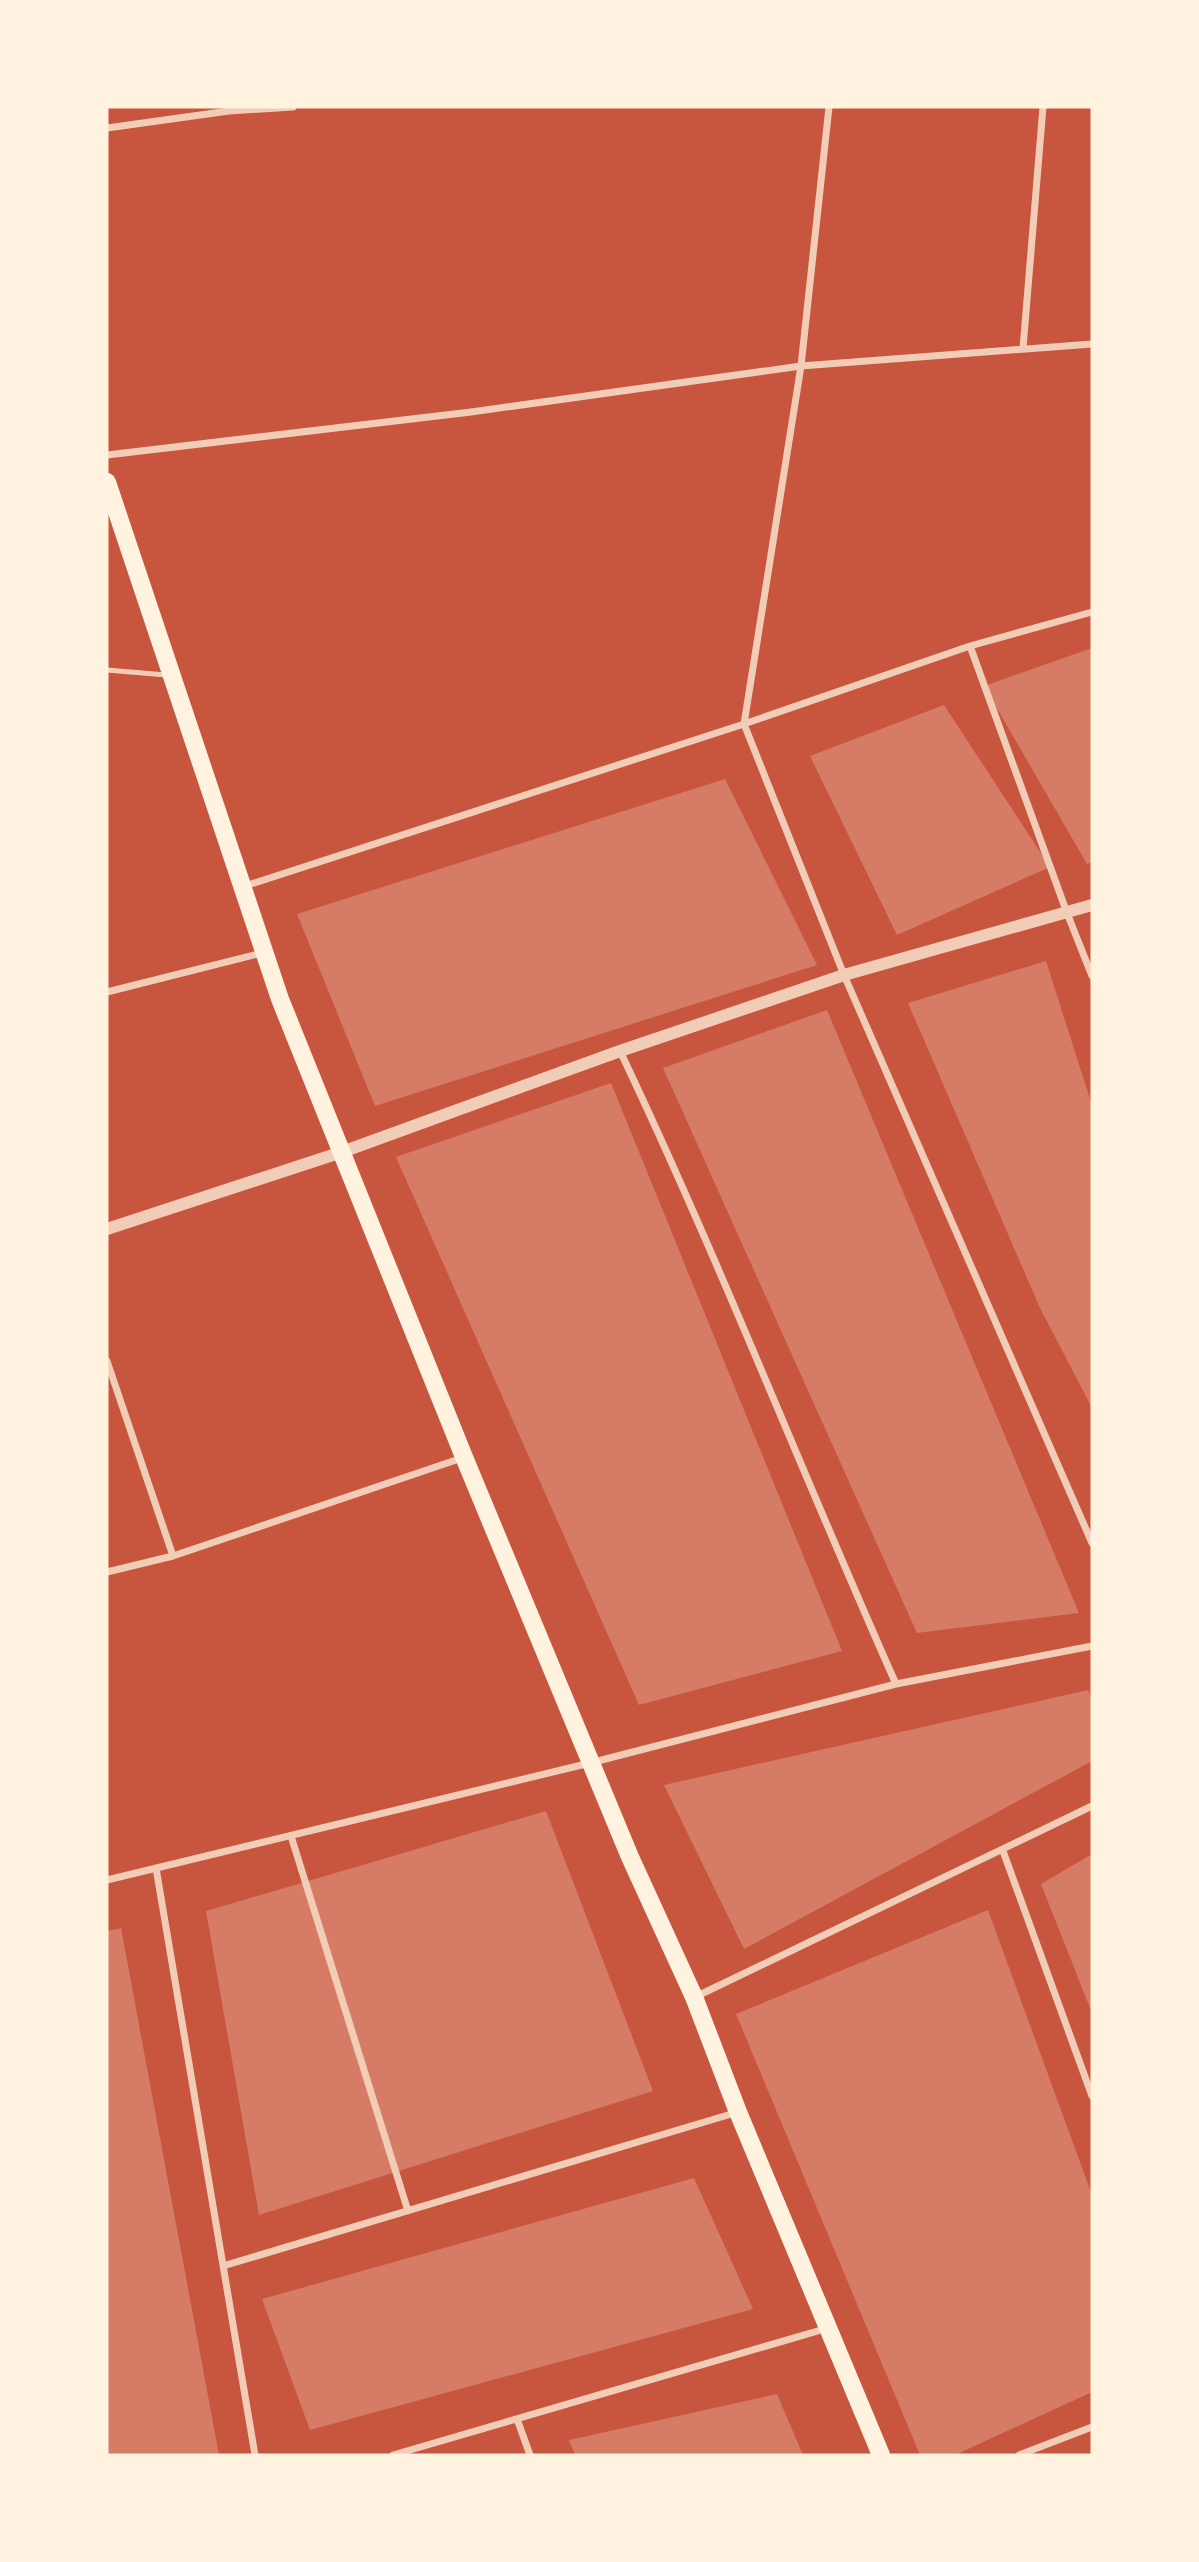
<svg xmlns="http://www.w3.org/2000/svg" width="1199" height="2562" viewBox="0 0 1199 2562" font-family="'Exo 2',sans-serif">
<rect width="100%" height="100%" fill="#c8553d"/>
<path fill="#d67c66" d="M1092 648V862L1087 864 984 686Z
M944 705 1050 867 897 935 810 756Z
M725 779 817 965 375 1106 297 914Z
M1046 961 1092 1105V1408L1040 1308 908 1003Z
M827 1010 1079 1613 917 1633 663 1068Z
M611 1083 842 1651 639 1705 396 1157Z
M1088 1690 1092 1700V1761L744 1949 664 1785Z
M546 1811 653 2091 259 2215 206 1911Z
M1092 1854V2013L1041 1884Z
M988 1910 1092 2195V2392L955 2455H920L736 2014Z
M121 1928 219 2455H107V1931Z
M694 2178 753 2309 310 2430 262 2299Z
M777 2394 803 2455H575L569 2440Z"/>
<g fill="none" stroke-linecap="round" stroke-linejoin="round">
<path stroke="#f1ccb7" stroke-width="5" d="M107 670 166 675"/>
<path stroke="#f1ccb7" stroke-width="7" d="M829 107 801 366 744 724 844 975 1092 1543
M107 128 229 111 293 107
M1023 348 1043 107
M107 455 471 412 801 366 1092 344
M970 646 1067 913 1092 976
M245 886 744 724 970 646 1092 612
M107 992 262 953
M620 1051C719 1259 802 1473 896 1684
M107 1361 173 1556
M107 1572 173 1556 462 1458
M291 1836 408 2211
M1003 1851 1092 2096
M156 1868 255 2455
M107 1880 590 1763 896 1684 1092 1646
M695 1997 1092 1806
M223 2266 738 2112
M517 2419 530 2455
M393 2455 828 2328
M1019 2455 1092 2427"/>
<path stroke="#f1ccb7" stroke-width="12" d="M107 1229 342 1152 620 1051 844 975 1092 905"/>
<path stroke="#fff3e0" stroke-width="18" d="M107 482 280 999 464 1457 630 1857 694 1997 738 2112 881 2455"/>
</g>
<rect width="1199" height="2562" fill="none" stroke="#fff3e0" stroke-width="217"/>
</svg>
